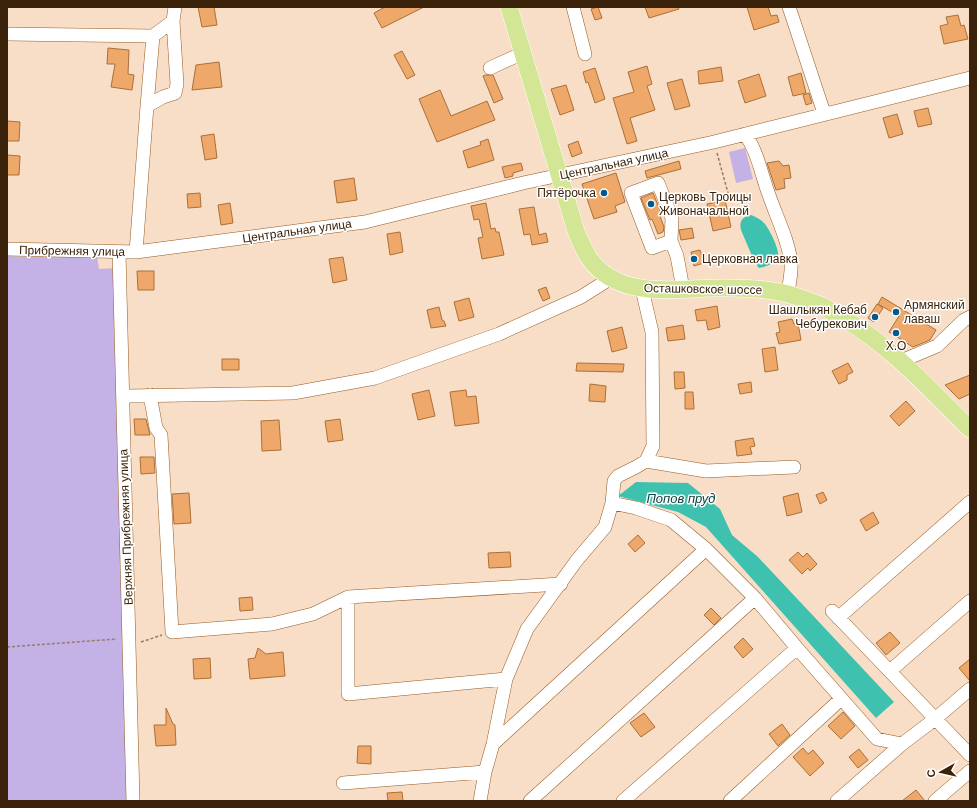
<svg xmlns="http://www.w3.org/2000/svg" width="977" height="808" viewBox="0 0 977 808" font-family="Helvetica,sans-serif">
<rect width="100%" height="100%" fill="#f8ddc7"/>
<path fill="#c4b1e5" d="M745 148 753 179 736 183 729 152Z
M7 256 29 257 97 256 99 269 116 268 136 801H7Z"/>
<path fill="#3ec2af" d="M751 215C756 217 760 219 764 223 769 228 780 250 778 257 775 264 765 267 759 268L755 263 741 230C739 221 742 217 751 215Z
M636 482 688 483 720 509 732 535 758 557 894 702 876 718 706 527 678 512 618 496Z"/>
<path fill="#eea869" stroke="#ab7038" d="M198 7H214L217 25 202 27Z
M385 7H424L382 28 374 13Z
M598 7 602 18 595 20 591 9Z
M645 7H678L679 9 649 18Z
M747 7H768L771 16 777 15 779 22 754 30Z
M958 15 961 26 964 25 968 39 944 44 940 26 948 24 946 17Z
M108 48 129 50 128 74 134 75 132 90 111 87 115 64H107Z
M402 51 415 75 407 79 394 55Z
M219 62 222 87 192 90 196 65Z
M647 66 652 84 647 86 655 110 630 118 637 141 627 144 613 98 634 92 628 72Z
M721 67 723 81 699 84 698 71Z
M595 68 605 99 595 103 588 82 586 83 583 72Z
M801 73 806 93 793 96 788 77Z
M759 74 766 96 745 103 738 81Z
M486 75H493L503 99 494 103 483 76Z
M682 79 690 106 675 110 667 83Z
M566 85 574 110 560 115 551 89Z
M440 90 451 116 487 101 495 120 437 142 419 99Z
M809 93 812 103 806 105 803 95Z
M928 108 932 124 918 127 914 111Z
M897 114 903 134 889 138 883 118Z
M7 121 20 122 19 141H7Z
M214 134 217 158 205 160 201 136Z
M488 139 494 160 468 168 463 151 481 145 480 142Z
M578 141 582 153 572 157 568 145Z
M7 155 20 156 19 175H7Z
M679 161 681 169 647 178 645 171Z
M779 161 783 166 789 165 791 178 784 179 785 188 776 190 767 163Z
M521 163 523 170 513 173V176L505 178 502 167Z
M616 173 625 202 615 206 617 212 594 219 582 184Z
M354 178 357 200 337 203 334 181Z
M200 193 201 207 188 208 187 194Z
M653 193 662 215 660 216 664 227 663 232 658 234 652 219 650 220 641 198Z
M725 200 731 227 713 231 707 204Z
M230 203 233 223 221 225 218 205Z
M486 203 491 229 495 228 496 232H499L504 255 482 259 478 238 483 237 479 219 474 220 471 206Z
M534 207 539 235 546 233 548 242 532 245 530 234 524 235 519 209Z
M692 228 694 238 681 240 679 230Z
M400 232 403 252 390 255 387 234Z
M700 250 704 263 694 266 691 252Z
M343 257 347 280 333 283 329 259Z
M137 271H154V290H138Z
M546 287 550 298 543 301 538 290Z
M882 297 936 330 930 340 913 347 889 332 899 316 878 304Z
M469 298 474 317 459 321 454 302Z
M877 304 883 308 874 322 868 318Z
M717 306 720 327 708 330 706 320 697 321 695 310Z
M439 307 442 320 444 321 446 326 431 328 427 310Z
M792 319 794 324 798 323 801 340 779 344 776 333 780 332 778 322Z
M683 325 685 339 668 341 666 328Z
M622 327 627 348 612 352 607 331Z
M775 347 778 370 765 372 762 349Z
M222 359H239V370H222Z
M577 363 624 364 623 372 576 371Z
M848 363 853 372 847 375V380L839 384 832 371Z
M674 372H684L685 388 675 389Z
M970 375V394L959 399 945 385Z
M751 382 752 392 740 394 738 384Z
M590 384 606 386 605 402 589 401Z
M429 390 435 416 418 420 412 394Z
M466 390 467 397 476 396 479 423 455 426 450 392Z
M685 392H693L694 409H685Z
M906 401 915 411 899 426 890 416Z
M134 419H146L150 435H135Z
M340 419 343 440 328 442 325 421Z
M279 420 281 450 262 451 261 421Z
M753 438 755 446 750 447 752 454 737 456 735 441Z
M140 457H154L155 473 141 474Z
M823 492 827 500 820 504 816 495Z
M189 493 191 523 174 524 172 494Z
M798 493 802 512 787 516 783 497Z
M873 512 879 523 866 531 860 520Z
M638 535 645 543 635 552 628 544Z
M510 552 511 567 489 568 488 553Z
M798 552 803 557 807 553 817 564 810 571 808 568 802 574 789 560Z
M252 597 253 610 240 611 239 598Z
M711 608 721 618 714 625 704 615Z
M890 632 900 643 886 655 876 643Z
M743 638 753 649 743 658 734 647Z
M258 648 266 654 283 652 285 676 250 679 248 659 255 658Z
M210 658 211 678 194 679 193 659Z
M970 659V681L959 668Z
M166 708 173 724 175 725 176 745 156 746 154 725H166Z
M843 712 855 726 841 739 828 726Z
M644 713 655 727 641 737 630 723Z
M782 724 790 735 778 746 769 734Z
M358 746H371V764L357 763Z
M803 748 808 754 813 750 824 763 810 776 793 757Z
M859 749 868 760 858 768 849 757Z
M916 790 925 801H902Z
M402 792 403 801H388L387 793Z"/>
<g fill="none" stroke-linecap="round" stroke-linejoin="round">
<defs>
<path id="minor" d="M573 7 585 54
M789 7 824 113
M7 34 153 36 147 106
M153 36 173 21
M490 68 523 53
M745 134C758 152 761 174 769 195 776 216 789 241 791 263 792 272 789 284 788 294
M671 241 652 248 631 193 658 183 672 218 671 241 677 256 683 289
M7 249 136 252 365 222 523 183 714 142 970 78
M119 252 133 801
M136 252 147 106 163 97 175 93 177 84 173 21 175 7
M901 361 937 346 964 320 970 317
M150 395 156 428 161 435 172 632 272 624 313 614 348 597
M128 396 293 393 375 378 499 334 581 297 611 278
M646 461 706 471 794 467
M612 503 636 508 671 520 706 549 755 598 797 648 877 739 902 744
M832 611 970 755
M838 618 970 502
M890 671 970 601
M506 679 348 694V597L561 584
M493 744 706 549
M343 783 485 772
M480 801 485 772 493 744 506 679 527 629 577 560 605 527 612 503 614 481 618 476 636 467 646 461 653 446 652 332 642 289
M530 801 755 598
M623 801 797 648
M730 801 841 699
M837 801 902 744 935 719 970 689
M935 801 970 771"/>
<path id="major" d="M509 7 576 231C580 241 584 250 589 258 621 304 685 286 731 288 750 288 769 289 788 294 799 297 811 302 822 306 829 310 836 314 843 318 892 347 930 390 970 429"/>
</defs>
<use href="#minor" stroke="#955c22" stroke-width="14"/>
<use href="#major" stroke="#fff" stroke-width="18"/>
<path stroke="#967c65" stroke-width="1.5" stroke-dasharray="3 2" stroke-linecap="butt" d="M717 153 728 193
M141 642 162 635
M7 647 117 639"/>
<use href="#minor" stroke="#fff" stroke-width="13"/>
<use href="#major" stroke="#d3e696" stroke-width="17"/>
</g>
<g fill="#005b8c" stroke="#fff" stroke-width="1.5">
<circle cx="604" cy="193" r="4"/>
<circle cx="651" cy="204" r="4"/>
<circle cx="694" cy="259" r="4"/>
<circle cx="896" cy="312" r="4"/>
<circle cx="875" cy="317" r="4"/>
<circle cx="896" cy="333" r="4"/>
</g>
<g text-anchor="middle" stroke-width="3" stroke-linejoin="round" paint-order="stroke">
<g font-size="12" fill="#3b220a" stroke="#fff">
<text transform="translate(614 164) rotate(-12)" y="4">Центральная улица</text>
<text transform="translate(297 231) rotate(-8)" y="4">Центральная улица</text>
<text transform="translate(72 251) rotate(1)" y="4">Прибрежняя улица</text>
<text transform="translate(703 289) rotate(1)" y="4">Осташковское шоссе</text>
<text transform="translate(126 527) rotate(-92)" y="4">Верхняя Прибрежняя улица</text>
</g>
<g font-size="12" fill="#3b220a" stroke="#fff" text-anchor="start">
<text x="596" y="197" text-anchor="end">Пятёрочка</text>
<text x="659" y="201">Церковь Троицы<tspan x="659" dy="14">Живоначальной</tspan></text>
<text x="702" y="263">Церковная лавка</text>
<text x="904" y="309">Армянский<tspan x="904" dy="14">лаваш</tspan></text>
<text x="867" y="314" text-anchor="end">Шашлыкян Кебаб<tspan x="867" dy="14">Чебурекович</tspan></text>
<text x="896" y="350" text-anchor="middle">X.O</text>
</g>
<g font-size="13" font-style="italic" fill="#0a443d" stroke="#fff">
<text x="681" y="503">Попов пруд</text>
</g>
</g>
<rect width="977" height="808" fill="none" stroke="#3b220a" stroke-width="16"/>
<g transform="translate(941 772) rotate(262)" stroke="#ffffff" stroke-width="3" paint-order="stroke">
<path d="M0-3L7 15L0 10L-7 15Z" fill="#3b220a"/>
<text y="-6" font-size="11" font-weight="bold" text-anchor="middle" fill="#3b220a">С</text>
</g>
</svg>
